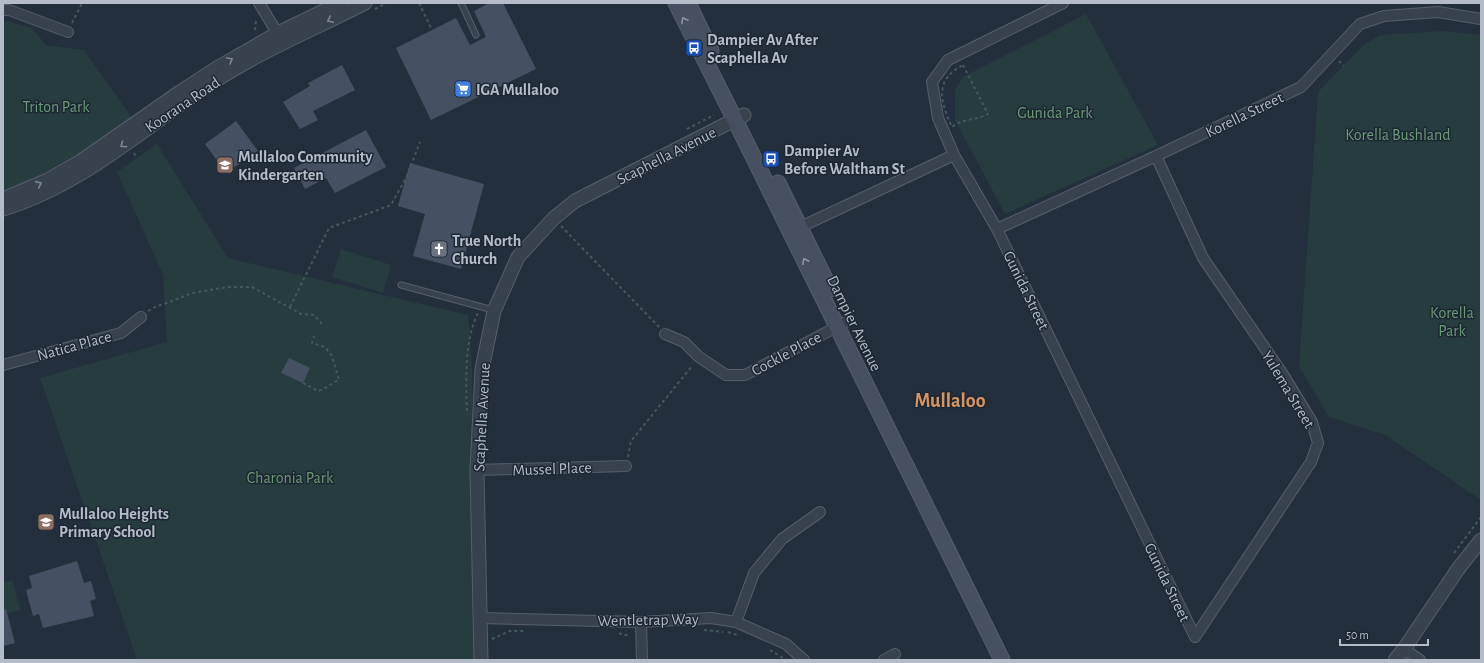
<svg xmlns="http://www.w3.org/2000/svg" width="1484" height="663" viewBox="0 0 1484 663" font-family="'Alegreya Sans',sans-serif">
<rect width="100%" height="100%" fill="#242f3e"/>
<path fill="#263c3f" d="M1086 14 1158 145 1005 214 955 120V90L963 77Z
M3 20 32 28 46 45 84 50 132 118 63 165 3 192Z
M1444 31 1481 35V500L1385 435 1329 417 1299 366 1318 92 1364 45 1380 35Z
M157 144 228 258 468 315 472 367 476 660H137L40 378 167 342 163 275 117 172Z
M341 249 391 265 383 293 332 277Z
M12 580 20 610 3 615V583Z"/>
<path fill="#455162" d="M489 3H503L536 69 431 120 396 48 456 18 470 45 486 37 474 11Z
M342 65 355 90 313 111 318 120 300 129 283 102 310 86 308 83Z
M236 121 258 151 226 173 205 144Z
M366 130 386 167 335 193 326 178 305 189 294 168Z
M410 163 484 184 461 269 413 256 425 214 398 206Z
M289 358 310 368 303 383 281 373Z
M77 561 84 583 91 581 96 599 90 601 94 616 43 628 39 614 33 616 26 590 32 588 29 576Z
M3 609H6L15 643 3 646Z"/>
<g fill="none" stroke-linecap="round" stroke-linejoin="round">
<defs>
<path id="service" d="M461 3 476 35
M401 285 493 310"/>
<path id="minor" d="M259 3 281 39
M1063 3 948 60 932 82 938 118 954 155 997 229 1195 637
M3 10H9L68 32
M1156 156 1203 258 1282 373 1312 422 1318 443 1311 462 1195 637
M997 229 1156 156 1301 87 1360 24 1384 16 1438 12 1481 19
M794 230 954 155
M665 334 684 342 699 357 726 375H745L846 322
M3 365 121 333 141 317
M477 470 626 466
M481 618 641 622 711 618 736 622 786 644 804 660
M641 622 642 660
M736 622 754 573 782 539 820 512
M1404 649 1420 660
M884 660 895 654"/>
<path id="tertiary" d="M3 199 48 180 81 161 180 92 217 68 278 33 340 3
M3 209C80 186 141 130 207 86 256 53 312 30 365 3
M481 660 477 470 482 369 494 311 518 257 554 218 575 201 744 115
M1395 660 1404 649 1458 569 1481 540"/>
<path id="secondary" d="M676 3 735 120 1002 660
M688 3 711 51
M778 183 830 289"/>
</defs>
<use href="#service" stroke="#565f6c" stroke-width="7"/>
<use href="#minor" stroke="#565f6c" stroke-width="12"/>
<use href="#tertiary" stroke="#565f6c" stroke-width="15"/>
<use href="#secondary" stroke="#565f6c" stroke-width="17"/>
<path stroke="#44595c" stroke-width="2" stroke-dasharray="3 3" stroke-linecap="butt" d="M419 3 432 30
M375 9 387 3
M72 23 82 3
M255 30 256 21
M1339 61 1344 66
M963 65 988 114C976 121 963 118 952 127 940 101 934 80 963 65Z
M687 129 714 115
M134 153 137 158
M561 226 659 327
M290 307 329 228 391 205 407 176 420 142
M148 311 157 306 167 303 192 293 228 287H252L301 314 314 315 323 325
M303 383 318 391C326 389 331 383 339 380L332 356 325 347 312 343 314 336
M467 411C466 381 464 341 478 313
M628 457 631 441 692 366
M1454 553 1481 517
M704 630 723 632
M728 632 737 635
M619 633 623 635H630
M492 639 510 631H525
M770 650 786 660"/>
<use href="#service" stroke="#38414e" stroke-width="5"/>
<use href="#minor" stroke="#38414e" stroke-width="10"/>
<use href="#tertiary" stroke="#38414e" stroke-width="13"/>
<use href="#secondary" stroke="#465061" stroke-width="15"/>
</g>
<defs><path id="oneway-chevron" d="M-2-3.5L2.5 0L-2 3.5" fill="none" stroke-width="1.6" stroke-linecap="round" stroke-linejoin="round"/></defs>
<g stroke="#7c8592">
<use href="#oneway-chevron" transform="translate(330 20) rotate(155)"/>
<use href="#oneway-chevron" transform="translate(230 60) rotate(-30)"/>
<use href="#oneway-chevron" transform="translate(123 145) rotate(144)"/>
<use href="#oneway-chevron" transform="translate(39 184) rotate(-24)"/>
</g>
<g stroke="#8e96a5">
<use href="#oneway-chevron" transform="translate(684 20) rotate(-117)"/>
<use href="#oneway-chevron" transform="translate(805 261) rotate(-116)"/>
</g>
<defs>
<symbol id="bus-square" viewBox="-11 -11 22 22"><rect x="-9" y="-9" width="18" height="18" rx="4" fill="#1a4fb4" stroke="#1d2633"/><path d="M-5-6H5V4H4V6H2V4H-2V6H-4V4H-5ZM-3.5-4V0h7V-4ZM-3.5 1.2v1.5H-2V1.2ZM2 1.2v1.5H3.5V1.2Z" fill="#fff"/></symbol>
<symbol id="supermarket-square" viewBox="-11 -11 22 22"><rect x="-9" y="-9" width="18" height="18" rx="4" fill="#3f7fe0" stroke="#1d2633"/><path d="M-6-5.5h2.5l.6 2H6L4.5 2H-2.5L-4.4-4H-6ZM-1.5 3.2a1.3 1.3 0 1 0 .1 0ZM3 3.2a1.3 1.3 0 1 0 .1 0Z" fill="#fff"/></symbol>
<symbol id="school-square" viewBox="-11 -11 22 22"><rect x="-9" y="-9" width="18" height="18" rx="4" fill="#8d6e63" stroke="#1d2633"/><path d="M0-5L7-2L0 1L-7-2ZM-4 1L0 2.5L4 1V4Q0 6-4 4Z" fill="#fff"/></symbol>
<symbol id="church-square" viewBox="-11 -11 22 22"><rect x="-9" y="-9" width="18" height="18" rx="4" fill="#6b7280" stroke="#1d2633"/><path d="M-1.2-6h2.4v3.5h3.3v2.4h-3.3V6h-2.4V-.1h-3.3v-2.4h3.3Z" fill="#fff"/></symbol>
</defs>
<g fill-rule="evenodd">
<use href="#bus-square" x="684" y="38" width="20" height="20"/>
<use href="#supermarket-square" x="453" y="79" width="20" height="20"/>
<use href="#bus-square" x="761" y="149" width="20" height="20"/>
<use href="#school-square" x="215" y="155" width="20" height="20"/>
<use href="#church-square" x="429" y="239" width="20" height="20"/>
<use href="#school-square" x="36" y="512" width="20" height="20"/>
</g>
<g text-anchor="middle" stroke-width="3" stroke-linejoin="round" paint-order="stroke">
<g font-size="16" font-weight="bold" fill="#b4bcc9" stroke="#1d2633" text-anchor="start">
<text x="707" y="45">Dampier Av After<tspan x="707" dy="18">Scaphella Av</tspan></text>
<text x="476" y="95">IGA Mullaloo</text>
<text x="784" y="156">Dampier Av<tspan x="784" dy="18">Before Waltham St</tspan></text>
<text x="238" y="162">Mullaloo Community<tspan x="238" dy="18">Kindergarten</tspan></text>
<text x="452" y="246">True North<tspan x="452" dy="18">Church</tspan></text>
<text x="59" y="519">Mullaloo Heights<tspan x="59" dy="18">Primary School</tspan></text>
</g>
<g font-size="16" fill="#b4bcc9" stroke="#1d2633">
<text transform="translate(182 104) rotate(-34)" y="6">Koorana Road</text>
<text transform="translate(1244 114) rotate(-26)" y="6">Korella Street</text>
<text transform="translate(666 155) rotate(-27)" y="6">Scaphella Avenue</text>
<text transform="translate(1027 290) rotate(64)" y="6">Gunida Street</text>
<text transform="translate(855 323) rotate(64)" y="6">Dampier Avenue</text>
<text transform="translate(74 345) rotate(-15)" y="6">Natica Place</text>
<text transform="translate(786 353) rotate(-28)" y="6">Cockle Place</text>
<text transform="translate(1289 389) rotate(59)" y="6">Yulema Street</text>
<text transform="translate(481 417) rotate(-87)" y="6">Scaphella Avenue</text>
<text transform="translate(552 468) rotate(-2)" y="6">Mussel Place</text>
<text transform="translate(1168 582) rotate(64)" y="6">Gunida Street</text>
<text transform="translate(648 619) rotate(-1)" y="6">Wentletrap Way</text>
</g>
<g font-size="16" fill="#6b9a76" stroke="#1d2633">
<text x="56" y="112">Triton Park</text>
<text x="1055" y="118">Gunida Park</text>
<text x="1398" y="140">Korella Bushland</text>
<text x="1452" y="318">Korella<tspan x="1452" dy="18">Park</tspan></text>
<text x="290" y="483">Charonia Park</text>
</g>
<g font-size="20" font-weight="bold" fill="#d59563" stroke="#1d2633">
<text x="950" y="407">Mullaloo</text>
</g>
</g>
<rect width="1484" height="663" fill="none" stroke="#b4bcc9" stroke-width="8"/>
<path d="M1340 639v6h88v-6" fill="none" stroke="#b4bcc9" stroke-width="2"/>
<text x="1346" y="639" font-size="12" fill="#b4bcc9" stroke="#1d2633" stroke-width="3" paint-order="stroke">50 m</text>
</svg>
